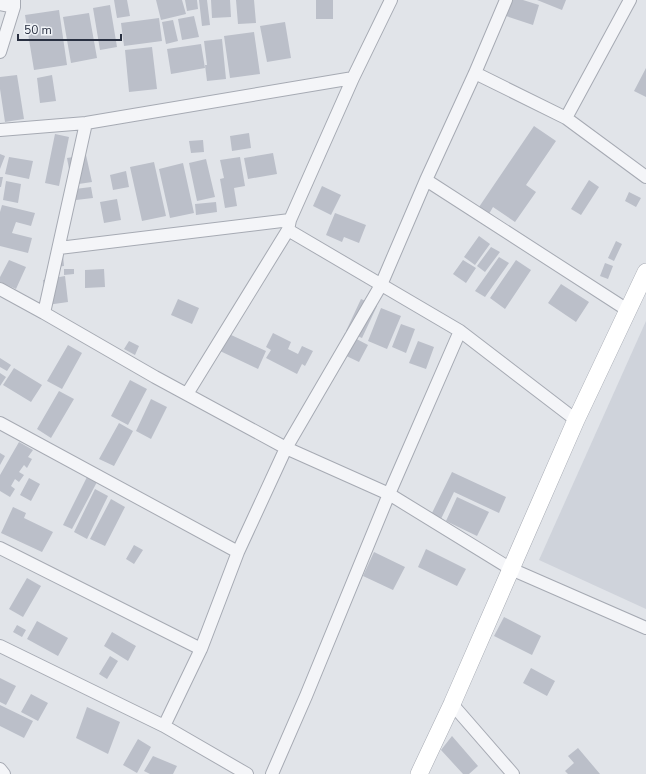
<svg xmlns="http://www.w3.org/2000/svg" width="646" height="774" viewBox="0 0 646 774" font-family="'Nunito Sans',sans-serif">
<rect width="100%" height="100%" fill="#e1e4e9"/>
<path fill="#cfd3db" d="M646 321V609L539 560Z"/>
<path fill="#bbbfc9" d="M114 0H127L130 16 117 18Z
M156 0H182L186 14 161 20Z
M185 0H197L198 9 187 11Z
M199 0H207L210 25 202 26Z
M211 0H230L231 17 212 18Z
M236 0H254L256 23 238 24Z
M316 0H333V19H316Z
M508 0H523L539 5 533 25 503 15Z
M537 0H566L562 10Z
M110 5 117 47 100 50 93 8Z
M59 10 67 65 34 70 25 15Z
M89 13 97 58 71 63 63 17Z
M194 16 199 37 182 40 178 19Z
M159 18 162 41 124 46 121 23Z
M173 20 178 41 166 44 162 22Z
M285 22 291 58 267 62 260 26Z
M254 32 260 74 230 78 224 36Z
M222 39 226 79 207 81 205 65H207L204 41Z
M201 44 205 68 171 74 167 49Z
M152 47 157 89 129 92 125 50Z
M646 68V97L634 91Z
M17 75 24 119 5 122 0 89V77Z
M52 75 56 101 40 103 37 78Z
M534 126 556 141 526 185 536 192 515 222 493 207 489 214 479 207Z
M249 133 251 148 232 151 230 136Z
M55 134 69 137 59 186 45 183Z
M203 140 204 152 191 153 189 141Z
M273 153 277 174 248 179 244 158Z
M0 154 5 156 0 169Z
M86 155 92 182 72 185 67 158Z
M9 157 33 161 29 179 5 174Z
M240 157 245 186 234 188 237 206 225 208 220 179 224 178 220 160Z
M206 159 215 197 197 201 189 163Z
M154 162 166 216 142 221 130 167Z
M183 163 194 213 170 218 159 169Z
M126 171 129 187 113 190 110 175Z
M0 177H3L1 187H0Z
M589 180 599 187 581 215 571 209Z
M6 181 21 184 18 203 3 200Z
M322 186 341 195 331 215 313 206Z
M91 187 93 198 76 200 75 189Z
M629 192 641 198 636 207 625 201Z
M117 199 121 220 104 223 100 202Z
M216 202 217 212 196 215 195 204Z
M2 205 35 213 31 226 16 222 12 233 32 238 28 253 0 246V212Z
M335 213 366 225 359 243 344 237 342 242 326 235Z
M479 236 490 244 475 265 464 257Z
M616 241 622 244 614 261 608 258Z
M491 247 500 252 485 272 477 266Z
M63 255 64 266 55 267 54 256Z
M499 257 509 263 485 297 475 291Z
M9 260 26 267 16 289 0 282V277Z
M463 260 476 268 466 283 453 274Z
M516 260 531 270 505 309 490 298Z
M605 263 613 266 608 279 600 276Z
M64 269H74V274L64 275Z
M104 269 105 287 85 288V270Z
M65 276 68 302 47 305 43 280Z
M561 284 589 302 576 322 548 303Z
M178 299 199 308 192 324 171 315Z
M361 299 377 306 362 338 346 331Z
M381 308 401 316 387 349 368 341Z
M401 324 415 329 406 353 392 347Z
M273 333 291 342 288 349 298 354 302 346 313 351 305 366 302 364 297 374 266 358 271 350 266 347Z
M345 333 368 345 359 362 336 351Z
M229 334 266 351 258 369 220 351Z
M129 341 139 346 135 355 124 349Z
M418 341 434 347 426 369 409 363Z
M68 345 82 353 62 389 47 381Z
M0 358 11 365 7 371 0 367Z
M14 368 42 385 31 402 3 385Z
M0 373 6 377 0 386Z
M130 380 147 389 128 425 111 416Z
M59 391 74 399 51 438 37 429Z
M151 399 167 407 151 439 136 431Z
M119 423 133 431 114 466 99 459Z
M19 442 33 450 28 457 32 459 27 468 24 465 19 472 24 475 19 482 15 479 11 486 15 489 10 497 0 491V475Z
M0 453 5 456 0 465Z
M452 472 506 497 499 513 454 492 441 519 431 515Z
M87 477 97 482 72 529 63 525Z
M29 478 40 484 31 501 20 495Z
M95 489 108 496 87 539 74 532Z
M457 497 489 512 477 536 446 521Z
M111 499 125 507 105 546 90 539Z
M13 507 26 513 24 518 53 532 42 552 1 533Z
M134 545 143 550 134 564 126 559Z
M426 549 466 569 457 586 418 567Z
M374 552 405 567 393 590 363 576Z
M27 578 41 586 23 617 9 609Z
M504 617 541 636 532 655 494 636Z
M37 621 68 638 58 656 27 639Z
M17 625 26 630 22 637 13 632Z
M112 632 136 646 128 661 104 646Z
M110 656 118 661 107 679 99 674Z
M531 668 555 681 547 696 523 683Z
M0 678 16 686 6 705 0 702Z
M31 694 48 703 38 721 21 712Z
M0 705 33 721 24 738 0 726Z
M87 707 120 722 108 754 76 738Z
M452 736 478 766 469 774H463L441 750Z
M138 739 151 747 137 773 123 765Z
M578 748 600 774H568L565 771 574 763 568 756Z
M153 756 177 766 173 774H150L144 771Z"/>
<g fill="none" stroke-linecap="round" stroke-linejoin="round">
<defs>
<path id="street" d="M0 4 14 7
M0 52 14 7V0
M475 73 566 118 646 177
M566 118 630 0
M0 130 86 123 353 78
M426 180 629 311
M288 230 460 331 576 420
M59 248 290 220
M0 289 44 313 155 377 286 448 389 494 511 569 646 628
M44 313 86 123
M187 394 288 230 290 220 353 78 391 0
M0 423 238 552
M0 548 201 649
M0 646 164 726 247 774
M452 704 513 774
M164 726 201 649 238 552 286 448 381 285 426 180 475 73 506 0
M0 769 4 774
M272 774 306 696 389 494 460 331"/>
<path id="secondary" d="M419 774 452 704 576 420 646 272"/>
</defs>
<use href="#street" stroke="#a6aab3" stroke-width="14"/>
<use href="#secondary" stroke="#a6aab3" stroke-width="18"/>
<use href="#street" stroke="#f4f5f8" stroke-width="12"/>
<use href="#secondary" stroke="#fff" stroke-width="17"/>
</g>
<path d="M18 34v6h103v-6" fill="none" stroke="#293041" stroke-width="2"/>
<text x="24" y="34" font-size="12" fill="#293041" stroke="#f0f3f7" stroke-width="3" paint-order="stroke">50 m</text>
</svg>
